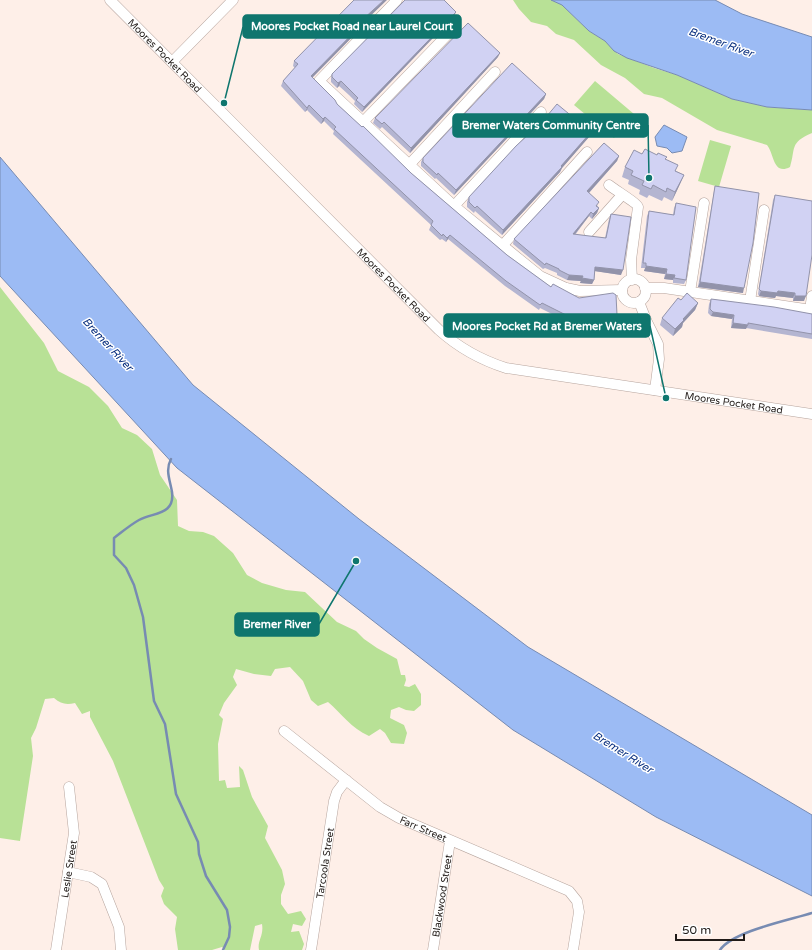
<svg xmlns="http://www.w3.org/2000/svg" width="812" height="950" viewBox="0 0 812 950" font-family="'Varela Round',sans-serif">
<rect width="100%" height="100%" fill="#feefe8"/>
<path fill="#b8e196" d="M513 0H551L560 3 589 31 605 41 618 54 654 68 677 75 732 99 767 107 812 110V133C789 143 796 148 790 167 773 176 774 153 767 145L717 130 662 98 644 94 625 78 601 65 574 40 556 34 547 26 531 22 519 9Z
M595 81 634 114 614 138 574 105Z
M710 140 731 146 719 187 698 181Z
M0 287 44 343 58 371 89 387 108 406 122 428 137 435 152 449 160 475 177 500 178 526 189 531 203 532 214 536 233 553 247 575 262 583 286 590 305 592 337 622 356 631 364 639 377 648 397 659 401 675H405L406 680 404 686 409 687 415 684 421 694V705L414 711 406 710 399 707 391 710 390 718 404 725 407 733 404 744 391 743 385 733 380 729 369 736C351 728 342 714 328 702L318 706 311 700 303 681 290 667 275 669 271 676 254 674 236 669 233 677 237 685 224 703 219 715 223 719 218 744 219 781 225 780 227 788 240 787 239 766 243 770 252 797 268 826 265 838 282 870 285 884 281 895V904L288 914 301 911 306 919 302 926 293 924 291 932 299 931 304 944 302 950H259C257 941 264 936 262 924L255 926 250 950H225L222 947 212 950H178L175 929 177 917 164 904 161 896 164 888 159 880 113 761 90 717V711L82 714 75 703C66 705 61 704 54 698L45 699 36 728 31 738 33 756 20 841 0 838Z"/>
<path fill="#9cbbf4" stroke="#778bb2" d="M551 0H715L742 14 812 37V110L767 107 732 99 677 75 627 58 614 51 605 41 589 31 562 5Z
M664 125 687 137 682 151 672 153 667 148 657 146 655 137Z
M0 157 193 385 359 519 528 647 812 815V896L656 817 513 730 177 468 0 276Z"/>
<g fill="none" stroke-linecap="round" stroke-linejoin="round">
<path stroke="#778bb2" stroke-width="2.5" d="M171 459C165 470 170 480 172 492 175 515 154 512 139 520 130 525 122 532 114 538V555L126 568 134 585 143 617 154 701 165 724 176 794 198 842 199 854 206 876 227 910 230 927 229 937 223 950
M720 950C733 931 790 920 812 913"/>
<defs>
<g id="street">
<path id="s1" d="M110 0 439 330C459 348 481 360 506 368L812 414"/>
<path d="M397 0 319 81 454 206 540 276 566 288 580 291 622 290"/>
<path d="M172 62 233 0"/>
<path d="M363 122 451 31"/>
<path d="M409 165 495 72"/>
<path d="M609 185C615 190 637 203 638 207L631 260 632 280"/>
<path d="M454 206 541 112"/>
<path d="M589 232 622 195"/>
<path d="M502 246 587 152"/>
<circle cx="634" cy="291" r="12"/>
<path d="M645 288H664L812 310"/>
<path d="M690 292 704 203"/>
<path d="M750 301 764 210"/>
<path d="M639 302 647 322 658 344 659 359 655 390"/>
<path d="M810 310 812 296"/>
<path id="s2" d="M284 731 380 807 399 818 569 891 577 901 579 912 573 950"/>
<path d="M68 872 91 877 102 884 119 927 121 950"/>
<path id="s3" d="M56 950 74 833 69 787"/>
<path id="s4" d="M311 950 334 801 337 792 346 780"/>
<path id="s5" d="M433 950 450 841"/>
</g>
</defs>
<use href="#street" stroke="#b6a49d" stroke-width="11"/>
<use href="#street" stroke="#fff" stroke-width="10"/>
</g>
<path fill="#b4b5d1" d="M454 16 362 112 354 104 355 101 349 95 339 86 337 88 331 82V78L332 74Z
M363 23 361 28 312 78 337 104 411 173 507 255 551 287 616 319 581 324 580 328 540 308 539 310 505 286 448 239 446 242 442 239 440 240 429 230 431 225 333 134 334 131 324 121 321 124 307 110 305 112 281 86 283 81 295 68 293 66 294 61Z
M498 57 410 153 382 127 380 129 373 123 375 118Z
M546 94 544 99 454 195 436 178 435 179 421 166V162L423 158Z
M591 132 589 137 562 168 560 172 502 235 475 211 474 213 467 207V202L469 197Z
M642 154 666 159 676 171 684 175 680 184 672 201 664 197 662 201 649 195 647 198 639 194 640 190 628 184 629 180 622 177 625 167Z
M619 156 617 161 589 193 599 208 597 213 592 219 589 216 575 235 605 238 609 219 611 214 621 275 595 271 594 280 592 284 580 283 581 281 567 280 557 275V273L545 268 543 269 513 244 514 239Z
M715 186 743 293 698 287 714 191Z
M775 195 804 301H793V298L776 296 775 298 759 296 758 294 773 200Z
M676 203 686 280 684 284 673 283V280L664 279 665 274 644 271 645 268H641L647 216 649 211 673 215 674 208Z
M711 299 812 314V339L746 328V329L731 328 732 319 711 316 708 313 709 304Z
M681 300 698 303 695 310 683 323 682 327 673 336 660 325 662 318Z"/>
<path fill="#9293aa" d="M384 0H387L360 26 361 21Z
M456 12 454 16 362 112 364 107Z
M363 23 361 28 309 81 311 76Z
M500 53 498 57 410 153 411 148Z
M341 81 339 86 337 88 338 83Z
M546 94 544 99 454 195 456 190Z
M309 105 307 110 305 112 307 108Z
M325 117 324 121 321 124 323 119Z
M591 132 589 137 562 168 560 172 502 235 503 230Z
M619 156 617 161 586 196 587 191Z
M684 175 680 184 672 201 675 192Z
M599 208 597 213 592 219 593 214Z
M591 212 589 216 571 239 573 234Z
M450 235 448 239 446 242 447 238Z
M646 266 667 269 665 274 644 271Z
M595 267 623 270 621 275 594 271Z
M666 274 675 275 673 280 664 279Z
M569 275 583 276 581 281 567 280Z
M582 278 594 280 592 284 580 283Z
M700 282 744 288 743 293 698 287Z
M761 291H778L795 293 793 298 776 296 775 298 759 296Z
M795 296H806L804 301H793Z
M698 303 695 310 683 323 682 327 673 336 675 329 683 319Z
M713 312 734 315 732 319 711 316Z
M617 315 616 319 581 324V320Z
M733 323 748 325 746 329 731 328Z"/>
<path fill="#d1d2f3" stroke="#9293aa" d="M354 0H384L361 21 363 23 311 76 335 100 337 104 362 127 363 126 411 173 507 255 551 287 553 284 579 298 613 293 616 295 617 315 581 320 582 323 542 303 540 305 506 281 450 235 447 238 443 234 442 236 431 225 433 221 334 129 336 127 325 117 323 119 309 105 307 108 283 81 298 64 294 61Z
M405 0H444L456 12 364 107 356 100 358 98 341 81 338 83 332 77V74Z
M468 23 500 53 411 148 384 122 382 124 375 118Z
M512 63 546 94 456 190 438 173 437 175 423 162V158Z
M557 104 591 132 561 166 562 167 503 230 477 206 475 208 469 202V197L516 146 542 122Z
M604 143 619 156 587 191 599 202 596 206 599 208 593 214 591 212 573 234 606 238 611 214 631 217 623 270 595 267 594 280 582 278 583 276 569 275 559 270V269L546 263 545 265 514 239Z
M645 149 657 155 658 153 667 157 665 159 678 165 675 171 684 175 675 192 667 188 666 192 653 185 651 189 642 185 644 181 631 175 633 171 625 167 634 150 642 154Z
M715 186 759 193 753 243 744 288 700 282Z
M775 195 812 201V255L806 296H795V293L778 291 777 293 761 291 759 289Z
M676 203 696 207 686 280 674 278 675 275 666 274 667 269 646 266V263H643L649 211 674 215Z
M687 293 698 303 683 319 684 320 675 329 662 318 678 298 681 300Z
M711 299 774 307 812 314V334L748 323V325L733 323 734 315 713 312 710 309Z"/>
<g text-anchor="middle" stroke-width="3" stroke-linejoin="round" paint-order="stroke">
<g font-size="10" fill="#211b18" stroke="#fff">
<text dy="4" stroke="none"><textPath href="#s1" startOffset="78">Moores Pocket Road</textPath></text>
<text dy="4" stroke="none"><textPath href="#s1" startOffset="402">Moores Pocket Road</textPath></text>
<text dy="4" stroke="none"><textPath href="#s1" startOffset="774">Moores Pocket Road</textPath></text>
<text dy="4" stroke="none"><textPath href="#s2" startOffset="171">Farr Street</textPath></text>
<text dy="4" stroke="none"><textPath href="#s4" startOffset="88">Tarcoola Street</textPath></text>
<text dy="4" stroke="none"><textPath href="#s3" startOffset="82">Leslie Street</textPath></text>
<text dy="4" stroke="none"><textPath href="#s5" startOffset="55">Blackwood Street</textPath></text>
</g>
<g font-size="11" font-style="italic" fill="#092f7f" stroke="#fff">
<text transform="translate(721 42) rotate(20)" y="4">Bremer River</text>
<text transform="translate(108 344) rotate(47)" y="4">Bremer River</text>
<text transform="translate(623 752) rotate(32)" y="4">Bremer River</text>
</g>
</g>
<path fill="none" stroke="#0f766e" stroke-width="1.5" d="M224 103L243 27M649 178L648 125M666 398L650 326M356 561L319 624"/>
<g fill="#0f766e" stroke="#fff" stroke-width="1.5">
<circle cx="224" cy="103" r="4"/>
<circle cx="649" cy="178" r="4"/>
<circle cx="666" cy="398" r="4"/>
<circle cx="356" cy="561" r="4"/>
</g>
<g fill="#0f766e" stroke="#0f766e" stroke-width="1.5">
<rect x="243" y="15" width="218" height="23" rx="4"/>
<rect x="453" y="114" width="195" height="23" rx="4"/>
<rect x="444" y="314" width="206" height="23" rx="4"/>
<rect x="235" y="613" width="84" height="23" rx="4"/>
</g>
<g font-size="11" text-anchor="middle" font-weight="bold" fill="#fff">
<text x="352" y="30">Moores Pocket Road near Laurel Court</text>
<text x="551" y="129">Bremer Waters Community Centre</text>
<text x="547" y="330">Moores Pocket Rd at Bremer Waters</text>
<text x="277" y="628">Bremer River</text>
</g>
<path d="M676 934v6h68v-6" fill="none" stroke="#211b18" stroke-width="2"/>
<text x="682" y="934" font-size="12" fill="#211b18" stroke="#ffffff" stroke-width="3" paint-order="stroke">50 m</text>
</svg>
